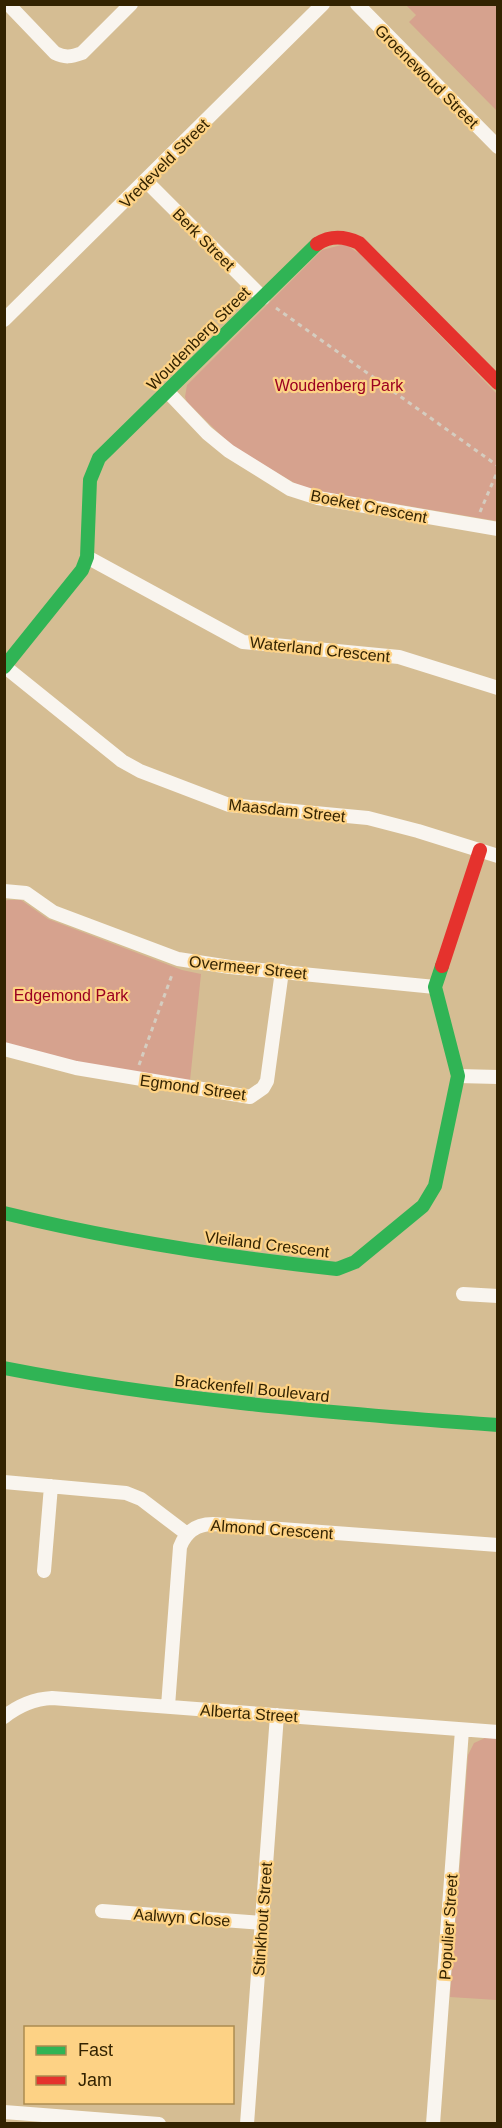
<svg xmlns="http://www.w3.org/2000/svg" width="502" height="2128" viewBox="0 0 502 2128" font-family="Arial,sans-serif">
<rect width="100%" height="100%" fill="#d5bd93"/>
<path fill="#d6a28e" d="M406 5H497V111L409 22 416 15Z
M345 244 360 254 497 394V521L313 490 298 485 233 447 187 402 185 397 187 385 322 250Z
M8 900H21L48 919 182 970 201 974 190 1081 92 1066 5 1043 4 901Z
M485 1738 498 1739 497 2000 450 1997 468 1755 474 1743Z"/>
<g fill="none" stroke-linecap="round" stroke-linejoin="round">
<path stroke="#d5cdc0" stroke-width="3" stroke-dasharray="4.5 4.5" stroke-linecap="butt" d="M276 308 498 466
M480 512 498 470
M139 1065 173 972"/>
<path stroke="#f9f5ef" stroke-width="14" d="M8 4 55 53C65 58 71 57 82 53L131 4
M357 4 498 147
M146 181 263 298
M4 320 323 4
M167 391 207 433 229 451 290 489 318 498 498 529
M87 557 243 642 399 657 498 688
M4 666 122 761 140 771 229 805 368 818 418 831 498 856
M4 891 26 893 53 912 178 959 230 967 435 987
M4 1049 76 1068 250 1097 263 1088 267 1081 282 971
M458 1076 498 1077
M463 1294 498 1296
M4 1482 126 1493 141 1499 187 1534
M44 1571 51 1486
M168 1706 180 1547C186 1531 197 1524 213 1524L498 1545
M4 1717C19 1705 34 1699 52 1698L498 1732
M102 1911 262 1923
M4 2112 159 2124
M247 2124 277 1715
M433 2124 462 1730"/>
<path stroke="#30b455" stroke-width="14" d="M4 667 82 570 87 557 90 480 99 458 317 244
M4 1213C114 1240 225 1257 337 1269L355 1262 423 1206 435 1186 458 1076 435 987 442 966
M4 1368C167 1400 332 1413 498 1425"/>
<path stroke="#e5322d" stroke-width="14" d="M317 244C331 235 344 236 359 243L498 383
M442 966 480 850"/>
</g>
<g text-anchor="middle" stroke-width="4.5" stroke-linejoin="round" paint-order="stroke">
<g font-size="16" fill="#332301" stroke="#fdd285">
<text transform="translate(427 76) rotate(45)" y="6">Groenewoud Street</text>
<text transform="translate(164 163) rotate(-45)" y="6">Vredeveld Street</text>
<text transform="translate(204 239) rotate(45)" y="6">Berk Street</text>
<text transform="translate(198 338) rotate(-45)" y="6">Woudenberg Street</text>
<text transform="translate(369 506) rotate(11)" y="6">Boeket Crescent</text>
<text transform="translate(320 649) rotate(6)" y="6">Waterland Crescent</text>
<text transform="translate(287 810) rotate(6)" y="6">Maasdam Street</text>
<text transform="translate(248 967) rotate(6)" y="6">Overmeer Street</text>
<text transform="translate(193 1087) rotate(8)" y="6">Egmond Street</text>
<text transform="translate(267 1244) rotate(7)" y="6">Vleiland Crescent</text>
<text transform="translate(252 1388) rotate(6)" y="6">Brackenfell Boulevard</text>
<text transform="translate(272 1529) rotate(4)" y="6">Almond Crescent</text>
<text transform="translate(249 1713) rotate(4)" y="6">Alberta Street</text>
<text transform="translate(182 1917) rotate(4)" y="6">Aalwyn Close</text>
<text transform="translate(262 1919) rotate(-86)" y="6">Stinkhout Street</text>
<text transform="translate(448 1927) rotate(-86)" y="6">Populier Street</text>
</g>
<g font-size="16" fill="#9b0121" stroke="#fdd285">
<text x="339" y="391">Woudenberg Park</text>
<text x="71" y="1001">Edgemond Park</text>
</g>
</g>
<rect width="502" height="2128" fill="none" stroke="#332301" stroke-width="12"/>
<rect x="24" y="2026" width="210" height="78" fill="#fdd285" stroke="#ac8c50" stroke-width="1.5"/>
<rect x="36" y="2046" width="30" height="9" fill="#30b455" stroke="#ac8c50" stroke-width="1.5"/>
<text x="78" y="2056" font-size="18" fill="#332301">Fast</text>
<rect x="36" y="2076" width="30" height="9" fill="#e5322d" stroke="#ac8c50" stroke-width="1.5"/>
<text x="78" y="2086" font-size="18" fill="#332301">Jam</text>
</svg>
